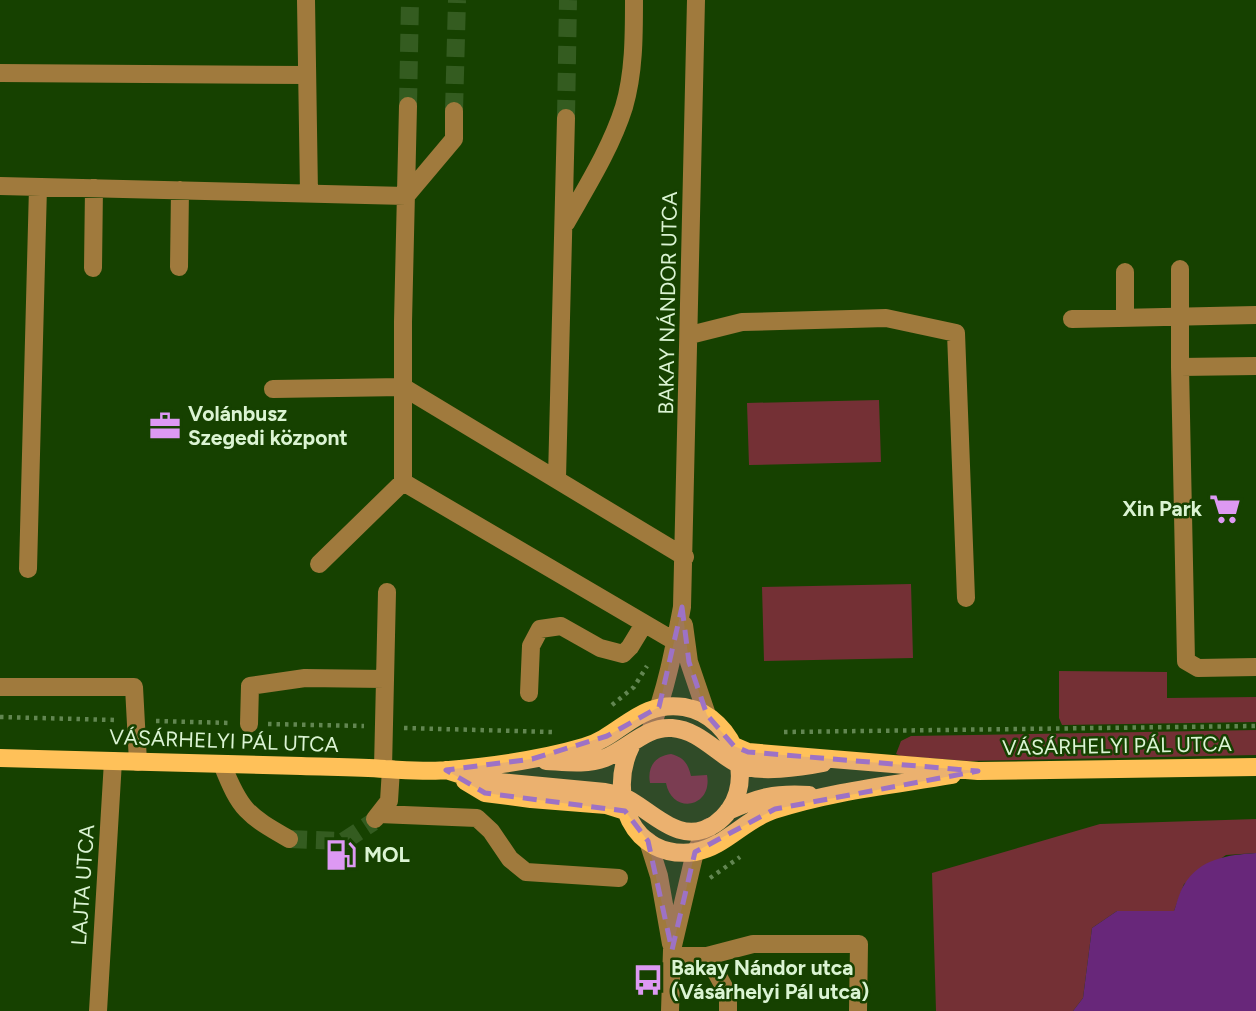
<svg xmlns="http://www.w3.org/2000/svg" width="1256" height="1011" viewBox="0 0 1256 1011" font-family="Figtree,sans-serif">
<rect width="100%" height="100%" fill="#164100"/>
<path fill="#743035" d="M879 400 881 462 749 465 747 403Z
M911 584 913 658 764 661 762 587Z
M1059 671 1167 672V698L1256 697V722L1062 725 1059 718Z
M1256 730V755L968 761 901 756 896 754 901 741 911 736Z
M671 754C683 757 688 763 691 776L707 775C713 808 672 815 666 783H650C647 767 655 756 671 754Z
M1256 819V853L1226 855 1184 884 1174 911H1117L1092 928 1083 998 1073 1011H936L932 873 1100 824Z"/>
<path fill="#68277a" d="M1256 853V1011H1073L1083 998 1092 928 1117 911H1174C1177 903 1179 893 1184 885 1200 858 1228 855 1256 853Z"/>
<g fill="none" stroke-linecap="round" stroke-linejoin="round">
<path stroke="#345c20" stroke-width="18" stroke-dasharray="18 9" stroke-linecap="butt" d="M408 106 410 0
M454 111 457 0
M566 118 568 0
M289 839 344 841 373 822"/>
<path stroke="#628651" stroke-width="4.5" stroke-dasharray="3.5 5" stroke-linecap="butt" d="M612 705 634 687 647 666
M0 717 116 720
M156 721 231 723
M268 724 364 726
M404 728 553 732
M784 732 1256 726
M710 878 740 857"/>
<path stroke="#a07a3d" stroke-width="18" d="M306 0 309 193
M0 73 305 75
M0 186 406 196 454 139V111
M566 223C587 186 611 148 624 107 634 73 634 36 634 0
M179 267 180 190
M93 268 94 188
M1180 269V367
M1125 272V318
M1072 319 1256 315
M690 335 742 322 886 318 956 333 966 598
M1256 366 1180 367 1186 661 1198 668 1256 667
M273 389 403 387 685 557
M557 478 566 118
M403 482 676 642
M319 564 403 482V322L408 106
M28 569 38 187
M684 625 689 662 707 715
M0 687H134L138 762
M529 693 531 646 540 629 561 626 600 648 623 654 630 647 644 624
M249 724 250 686 305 678 385 679
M650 731C666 691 674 649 682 607L696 0
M222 764C240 810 247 815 289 839
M383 768 387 592
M379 814 477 818 491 831 510 859 526 872 619 878
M375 819 389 801 391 769
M648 841 659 876 671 944
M672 956H707L728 994V1011
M707 956 753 944H859L858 1011
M98 1011 113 761
M670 1011 672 950 695 852 709 827"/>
<path stroke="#ffc159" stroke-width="18" d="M631 746C607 794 631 861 695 852 725 847 745 819 774 810 832 791 893 785 952 775
M734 746 748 752 978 771 1256 767
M0 758C100 761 201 763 301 766 329 767 357 767 385 769 406 770 428 772 449 770 494 766 540 760 584 747 621 736 639 700 684 707 737 716 762 791 715 824 678 849 650 807 620 795 615 794 610 793 605 792L477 780 446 770
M546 761C566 762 586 765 605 758 628 749 646 726 672 728 699 730 716 753 738 764 757 774 803 767 823 763
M465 781 485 793 531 799 606 805 625 811
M728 811C760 797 773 793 809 795"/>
</g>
<path fill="#9d72c6" fill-opacity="0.2" stroke="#9d72c6" stroke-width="5" stroke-dasharray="14 9" stroke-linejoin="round" d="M682 607 689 662 707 715 734 746 748 752 978 771 775 809 695 852 672 950 648 841 625 811 485 793 446 770 532 759 607 736 659 707Z"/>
<defs>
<symbol id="office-bare" viewBox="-9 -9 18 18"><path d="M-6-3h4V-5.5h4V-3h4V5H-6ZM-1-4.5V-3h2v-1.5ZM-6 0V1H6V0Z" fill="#dd99f3" stroke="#164100" stroke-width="2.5" paint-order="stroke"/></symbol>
<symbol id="supermarket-bare" viewBox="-9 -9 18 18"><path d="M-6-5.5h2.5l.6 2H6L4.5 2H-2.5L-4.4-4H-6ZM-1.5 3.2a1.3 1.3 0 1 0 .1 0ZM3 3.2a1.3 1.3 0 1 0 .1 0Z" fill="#dd99f3" stroke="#164100" stroke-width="2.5" paint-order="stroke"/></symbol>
<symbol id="fuel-bare" viewBox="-9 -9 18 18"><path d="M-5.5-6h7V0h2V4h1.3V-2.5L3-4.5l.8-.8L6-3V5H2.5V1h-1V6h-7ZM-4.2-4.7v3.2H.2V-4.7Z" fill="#dd99f3" stroke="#164100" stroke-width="2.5" paint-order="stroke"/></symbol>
<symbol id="bus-bare" viewBox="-9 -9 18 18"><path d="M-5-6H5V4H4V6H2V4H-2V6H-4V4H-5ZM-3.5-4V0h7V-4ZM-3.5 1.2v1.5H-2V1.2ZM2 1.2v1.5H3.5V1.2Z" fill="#dd99f3" stroke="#164100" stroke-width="2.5" paint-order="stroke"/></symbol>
</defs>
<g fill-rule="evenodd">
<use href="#office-bare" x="143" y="404" width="44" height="44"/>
<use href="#supermarket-bare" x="1203" y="487" width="44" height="44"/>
<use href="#fuel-bare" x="319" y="833" width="44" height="44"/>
<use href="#bus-bare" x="626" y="958" width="44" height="44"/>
</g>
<g text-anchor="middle" stroke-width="5" stroke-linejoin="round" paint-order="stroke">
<g font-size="21" fill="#dbf4d3" stroke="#164100">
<text transform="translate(668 303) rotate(-89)" y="7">BAKAY NÁNDOR UTCA</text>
<text transform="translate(224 741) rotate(2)" y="7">VÁSÁRHELYI PÁL UTCA</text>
<text transform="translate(1117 746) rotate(-1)" y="7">VÁSÁRHELYI PÁL UTCA</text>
<text transform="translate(83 885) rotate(-86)" y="7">LAJTA UTCA</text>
</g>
<g font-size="21" font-weight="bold" fill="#dbf4d3" stroke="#164100" text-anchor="start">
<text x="188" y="421">Volánbusz<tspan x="188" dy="24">Szegedi központ</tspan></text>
<text x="1202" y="516" text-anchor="end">Xin Park</text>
<text x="364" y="862">MOL</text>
<text x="671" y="975">Bakay Nándor utca<tspan x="671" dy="24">(Vásárhelyi Pál utca)</tspan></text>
</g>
</g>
</svg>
